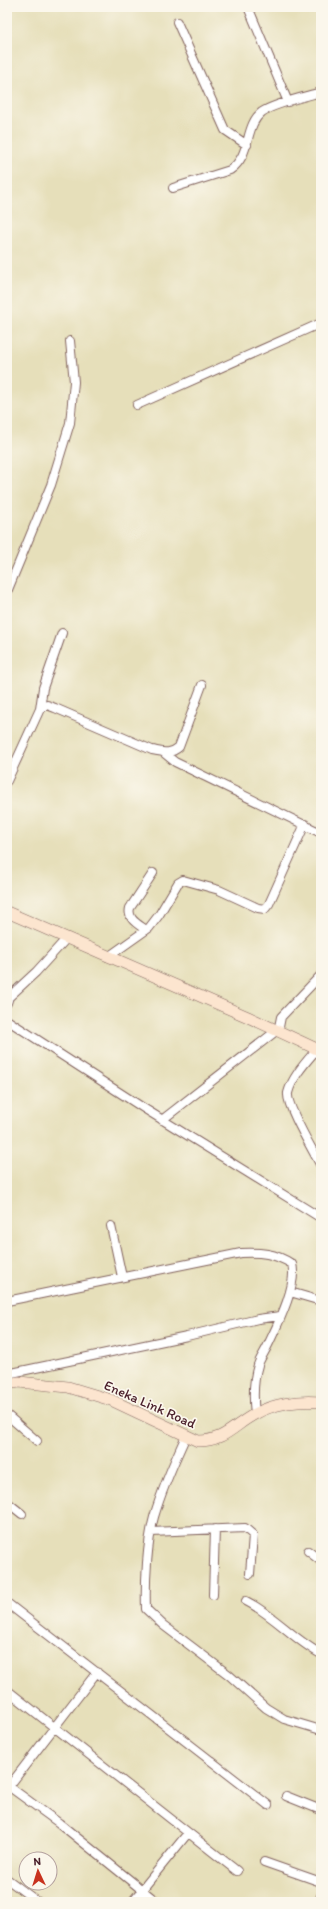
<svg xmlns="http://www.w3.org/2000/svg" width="328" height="1909" viewBox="0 0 328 1909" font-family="Itim,sans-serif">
<rect width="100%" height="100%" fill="#fbf7ec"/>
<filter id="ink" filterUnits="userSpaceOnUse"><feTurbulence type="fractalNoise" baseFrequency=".025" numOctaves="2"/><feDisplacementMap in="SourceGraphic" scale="8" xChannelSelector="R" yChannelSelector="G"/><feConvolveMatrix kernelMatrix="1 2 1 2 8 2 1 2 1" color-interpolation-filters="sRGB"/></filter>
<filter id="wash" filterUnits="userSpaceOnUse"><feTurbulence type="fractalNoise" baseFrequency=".012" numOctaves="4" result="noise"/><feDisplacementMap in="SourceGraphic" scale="16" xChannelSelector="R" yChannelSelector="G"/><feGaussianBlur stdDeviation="0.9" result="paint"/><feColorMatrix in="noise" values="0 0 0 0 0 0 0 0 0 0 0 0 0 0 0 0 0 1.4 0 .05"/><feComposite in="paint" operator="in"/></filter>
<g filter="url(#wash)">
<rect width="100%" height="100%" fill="#e6dfba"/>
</g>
<g filter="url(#ink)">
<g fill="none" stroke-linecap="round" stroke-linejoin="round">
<defs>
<path id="street" d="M248 7 288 102
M177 22 225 130 247 145
M173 188 230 170C252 155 244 126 262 112 273 104 307 96 321 92
M137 405 321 323
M7 592 51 485 70 423 74 382 70 341
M40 709 43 688 62 633
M164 753 175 762 321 833
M7 781 40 709 47 705 55 708 152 750C163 752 170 755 179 747L202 685
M146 930C138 924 127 919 130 908L153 873
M108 957 149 928 159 915 178 883 183 880 219 890 258 908 265 909 269 904 305 824
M7 1003 9 997 36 972 66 939
M7 1020 145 1109 321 1218
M278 1032 281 1017 321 975
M317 1049C306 1062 292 1077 288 1093 286 1106 314 1152 321 1166
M162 1120 276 1031
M111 1226 122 1277
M290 1292 321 1301
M7 1301 241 1253C260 1252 275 1253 292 1264 298 1285 277 1326 268 1345 265 1352 260 1358 258 1365 253 1381 253 1397 255 1414
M7 1374 187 1336 258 1319 280 1316
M7 1415 37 1441
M186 1436C174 1462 162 1489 154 1517 147 1543 145 1582 146 1609L163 1625 229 1675 266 1708 284 1719 321 1730
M7 1502 22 1514
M151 1532 245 1528 253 1535 250 1574
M308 1551 321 1561
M213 1595 215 1529
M246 1601C274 1615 294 1640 321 1654
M7 1603 268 1805
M7 1690 237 1871
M7 1785 59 1823 157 1902
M7 1789 97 1672
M286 1796 321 1810
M264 1862 321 1882
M7 1879 38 1902
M132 1902 188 1833
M319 1902 321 1896"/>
<path id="secondary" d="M7 912 248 1017 321 1051
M7 1384 19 1382 68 1387 111 1400 198 1441C225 1441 234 1425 255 1414 274 1403 300 1400 321 1402"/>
</defs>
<use href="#street" stroke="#81625d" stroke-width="10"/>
<use href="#secondary" stroke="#81625d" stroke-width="12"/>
<use href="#street" stroke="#fff" stroke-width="8"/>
<use href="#secondary" stroke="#fce5cf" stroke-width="11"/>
</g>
</g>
<g text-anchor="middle" stroke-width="3.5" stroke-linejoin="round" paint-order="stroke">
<g font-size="14" fill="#4a1f2b" stroke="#fbf7ec">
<text transform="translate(150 1404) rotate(24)" y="5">Eneka Link Road</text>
</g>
</g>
<rect width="328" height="1909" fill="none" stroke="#fbf7ec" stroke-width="24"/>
<g transform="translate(38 1871) rotate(356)"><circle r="19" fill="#fbf7ec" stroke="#b4a19f"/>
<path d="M0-3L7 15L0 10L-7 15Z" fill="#c8321e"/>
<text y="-6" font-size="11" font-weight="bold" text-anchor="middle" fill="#4a1f2b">N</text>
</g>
</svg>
